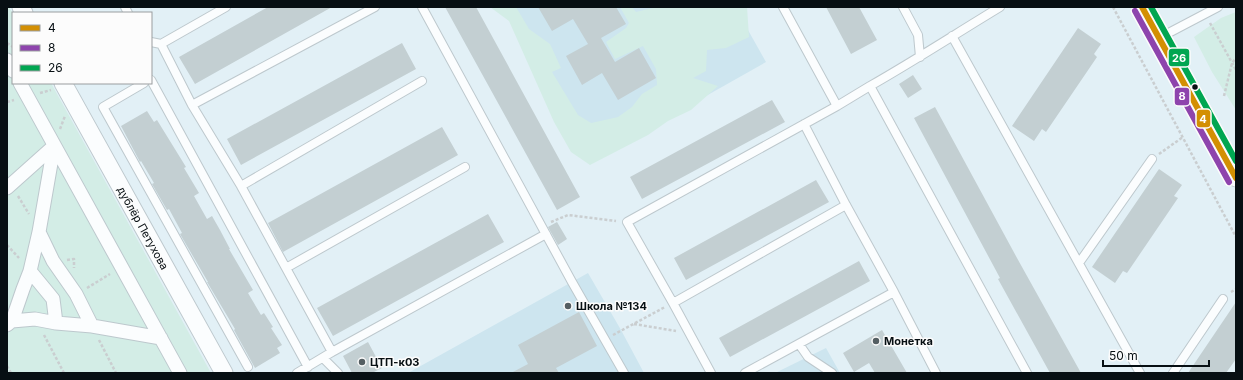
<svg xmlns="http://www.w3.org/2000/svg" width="1243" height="380" viewBox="0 0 1243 380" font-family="Inter,sans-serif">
<rect width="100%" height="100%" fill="#e2f0f6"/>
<path fill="#cde5ef" d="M512 7H735L766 62 596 158Z
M588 273 621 330 644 373H408Z
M826 348 840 373H775Z"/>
<path fill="#d3ede6" d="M7 7H9L13 14V83H51L211 373H7Z
M490 7H516L529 29 550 44 561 68 552 72 578 115 591 123 618 117 632 107 642 94 657 85 656 69 643 46 615 59 606 42 626 28 629 23 620 7H632L636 12 657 7H747L749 37 726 48 707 50 706 71 693 78 718 86 691 110 668 121 648 135 590 165 571 152 554 122 509 21Z
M1236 12V110L1212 72 1194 37 1221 18Z"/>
<path fill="#c3cfd2" d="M268 7H332L195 84 179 57Z
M445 7H476L580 197 557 210Z
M538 7H616L626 24 601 38 615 62 639 48 656 78 618 100 602 73 582 85 566 56 588 44 573 19 552 31Z
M826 7H859L877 40 851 54Z
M1078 28 1101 44 1094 54 1097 57 1046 132 1042 129 1034 141 1012 126Z
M402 43 416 69 241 165 227 139Z
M913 75 922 89 908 98 899 84Z
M772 100 785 122 642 199 630 177Z
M935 107 1017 258 1081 373H1050L998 279 1000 278 914 118Z
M147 111 154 122 157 120 186 167 184 168 199 193 194 196 207 219 212 216 220 230 230 249H229L253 290 248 293 261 315 264 313 273 327 271 328 282 345 277 348 280 353 255 368 234 330 235 329 207 282H208L180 234 182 233 169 209 167 210 152 184 154 183 141 161 140 162 121 126Z
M442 127 458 155 283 252 268 223Z
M1159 169 1182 185 1174 196 1178 198 1127 273 1123 271 1115 283 1092 267Z
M816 180 829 202 686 280 674 258Z
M488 214 504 242 333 336 317 308Z
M557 222 567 239 558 245 548 227Z
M859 261 870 281 730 357 719 338Z
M1236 302V359L1226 373H1188Z
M579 312 597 346 556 368 559 373H511L528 364 518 345Z
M882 330 907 373H875L869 363 854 372 843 353Z
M368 342 382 368 372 373H352L343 356Z"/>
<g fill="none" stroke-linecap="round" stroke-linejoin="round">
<defs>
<path id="service" d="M125 7 128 13
M422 7 572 282 624 373
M783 7 837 106 870 86
M903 7 918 35 920 57
M1000 7C957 33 914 61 870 86L1027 373
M952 36 1140 373
M1159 38 1218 7
M151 42 161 44 192 105 241 186 332 352 297 373
M161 44 226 7
M151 80 308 367
M144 83 103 107 248 367
M192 105 375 7
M804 124 846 205 894 292 936 373
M241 186 422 81
M1079 263 1152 159
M286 268 465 167
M673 303 846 205
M799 344 808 357 832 373
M332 352 546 234
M323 358 338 373
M711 373 673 303 627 222 837 106
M745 373 894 292
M1173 373 1223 299"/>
<path id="pedestrian" d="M7 60 13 71
M20 83 180 373
M7 188 54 146
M39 232 53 261 76 294 92 326
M30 271 53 299 56 323
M12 321 23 289 30 271 39 232 54 146
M7 325 12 321 35 319 56 323 92 326 161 338"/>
<path id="minor" d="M21 7 24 13
M1142 7 1236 178
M63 83 224 373"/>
</defs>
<use href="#service" stroke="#bdc8cd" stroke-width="10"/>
<use href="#pedestrian" stroke="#bdc8cd" stroke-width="15"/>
<use href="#minor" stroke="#bdc8cd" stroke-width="19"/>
<path stroke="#caced0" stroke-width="2.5" stroke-dasharray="3 2" stroke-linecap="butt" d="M1113 7 1236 237
M1210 23 1236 70
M7 43 13 47
M40 93 51 90
M1224 96 1232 63 1236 58
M7 102 14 100
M60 129 65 116
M1159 154 1183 137
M18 196 29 214
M551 222 568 215 616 221
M7 245 19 258
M67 260 74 259V268
M87 288 110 274
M1231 292 1236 289
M634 324 676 331
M44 335 64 373
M613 335 665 307
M99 340 116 373
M7 366 11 373"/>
<use href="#service" stroke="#fbfdfe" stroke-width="8"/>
<use href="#pedestrian" stroke="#fbfdfe" stroke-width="13"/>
<use href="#minor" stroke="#fbfdfe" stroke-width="17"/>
<defs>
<path id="bus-1" d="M1142 7 1236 178"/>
<path id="bus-2" d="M1135 11 1229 182"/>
<path id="bus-3" d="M1151 7 1236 161"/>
</defs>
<use href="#bus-1" stroke="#fcfcfc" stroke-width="9"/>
<use href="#bus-2" stroke="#fcfcfc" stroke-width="9"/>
<use href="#bus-3" stroke="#fcfcfc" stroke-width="9"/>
<use href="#bus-1" stroke="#d38f03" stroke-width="6"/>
<use href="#bus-2" stroke="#8e44ad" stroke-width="6"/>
<use href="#bus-3" stroke="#00a651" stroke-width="6"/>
</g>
<circle fill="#070f13" stroke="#fcfcfc" stroke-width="1.5" cx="1195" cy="87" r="3.5"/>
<g fill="#545e62" stroke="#fcfcfc" stroke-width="1.5">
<circle cx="568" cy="306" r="4"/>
<circle cx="876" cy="341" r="4"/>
<circle cx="362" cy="362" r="4"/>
</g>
<g text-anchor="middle" stroke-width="3" stroke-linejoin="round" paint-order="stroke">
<g font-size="11" fill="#070f13" stroke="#fcfcfc">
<text transform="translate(143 228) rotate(61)" y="4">дублёр Петухова</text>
</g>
<g font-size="11" font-weight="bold" fill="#070f13" stroke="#fcfcfc" text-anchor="start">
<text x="576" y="310">Школа №134</text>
<text x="884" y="345">Монетка</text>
<text x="370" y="366">ЦТП-к03</text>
</g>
</g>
<g stroke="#fcfcfc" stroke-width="1.5">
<rect x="1168" y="48" width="22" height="19" rx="4" fill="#00a651"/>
<rect x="1174" y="87" width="16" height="19" rx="4" fill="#8e44ad"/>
<rect x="1196" y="109" width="15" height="19" rx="4" fill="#d38f03"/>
</g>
<g font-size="11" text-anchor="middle" font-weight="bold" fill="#fff">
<text x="1179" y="62">26</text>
<text x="1182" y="100">8</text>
<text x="1203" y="123">4</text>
</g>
<rect width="1243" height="380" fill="none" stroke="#070f13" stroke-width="16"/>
<rect x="12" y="12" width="140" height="72" fill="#fcfcfc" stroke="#9a9d9f"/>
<rect x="20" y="25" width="20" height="6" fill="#d38f03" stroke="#9a9d9f"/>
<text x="48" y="32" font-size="12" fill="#070f13">4</text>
<rect x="20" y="45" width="20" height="6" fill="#8e44ad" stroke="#9a9d9f"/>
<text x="48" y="52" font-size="12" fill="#070f13">8</text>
<rect x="20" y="65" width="20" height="6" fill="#00a651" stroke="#9a9d9f"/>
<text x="48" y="72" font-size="12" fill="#070f13">26</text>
<path d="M1103 360v6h106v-6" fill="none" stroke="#070f13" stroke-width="2"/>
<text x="1109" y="360" font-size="12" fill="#070f13" stroke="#fcfcfc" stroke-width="3" paint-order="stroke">50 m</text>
</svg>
